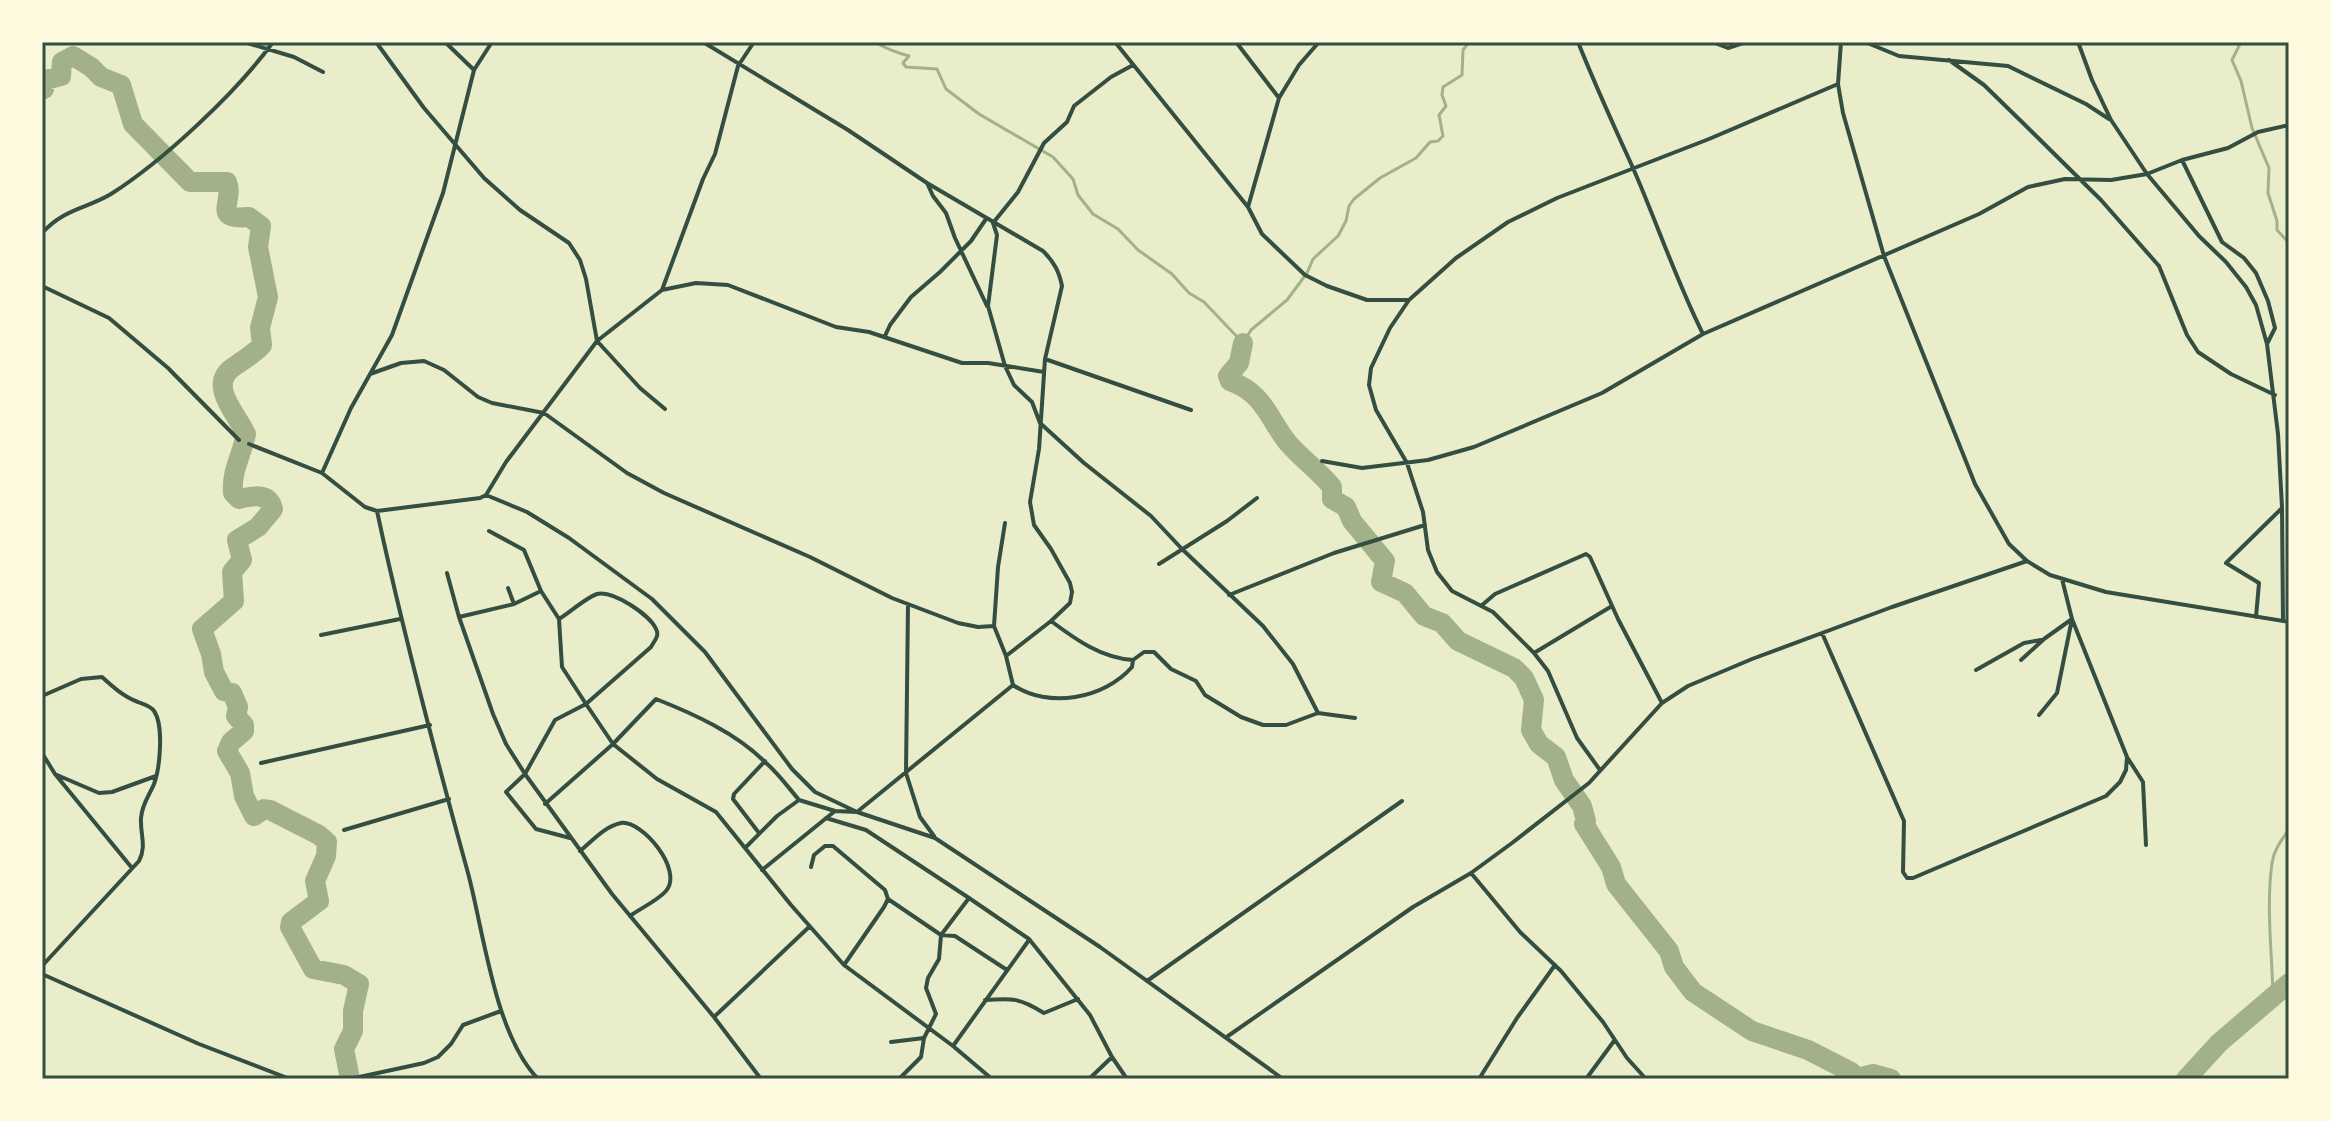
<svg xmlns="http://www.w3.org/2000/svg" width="2331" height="1121" viewBox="0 0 2331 1121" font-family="Raleway,sans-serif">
<rect width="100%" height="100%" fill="#e9edc9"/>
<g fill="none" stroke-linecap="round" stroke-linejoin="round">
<path stroke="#a3b18a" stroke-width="3" d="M876 42C881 47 901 54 909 56L903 63 906 67 937 69 946 89 979 114 1053 157 1073 179 1078 195 1093 214 1118 229 1138 250 1172 274 1189 293 1204 302 1243 343 1251 330 1287 300 1307 273 1313 259 1338 236 1346 221 1349 206 1354 199 1380 178 1416 158 1430 142 1438 141 1443 136 1439 115 1446 106 1442 95 1443 87 1462 75 1463 50 1469 42
M2241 42 2232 60 2241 81 2252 128 2269 168 2268 193 2277 221V230L2289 243
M2273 996C2272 952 2266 906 2272 863 2274 849 2282 840 2289 829"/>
<path stroke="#a3b18a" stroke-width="20" d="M42 88 44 89 45 80 61 76 62 62 73 56 91 67 101 77 121 85 133 124 190 182H227C235 201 210 221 249 217L261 226 258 247 268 297 260 328 262 345C254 354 242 361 232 368 208 386 237 414 246 434 242 455 231 471 233 493L239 499C252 496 269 492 273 509L258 527 237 540 242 560 232 572 234 601 202 629 211 654 214 672 224 691 232 693 238 707 236 716 244 725V731L231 742 227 751 240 773 244 796 254 816 264 809 270 810 319 835 327 842 326 856 315 881 319 901 291 922 290 927 313 969 344 975 359 984 353 1011V1031L344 1049 350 1079
M1243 343 1239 363 1228 376 1230 381C1264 393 1268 418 1288 443 1302 459 1319 471 1332 487V499L1346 507 1352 521 1385 561 1381 582 1405 593 1424 616 1442 623 1458 641 1514 668 1524 678 1534 700 1531 730 1539 744 1556 757 1564 780 1582 806 1586 821 1584 824 1611 867 1616 884 1669 951 1674 967 1693 992 1752 1031 1808 1050 1851 1072 1858 1078 1873 1074 1891 1079
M2186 1079 2219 1043 2289 983"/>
<path stroke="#344e41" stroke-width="4" d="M244 42 294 57 323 72
M376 42 424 108 484 178 520 210 569 243 580 260 586 279 597 341 640 388 665 409
M445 42 474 70
M703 42 848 130 927 183 1043 251C1054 262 1059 271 1062 286L1045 359 1039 449 1030 502 1034 525 1051 549 1070 583 1072 592 1070 603 1051 621 1006 656 994 626 998 567 1005 523
M1115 42 1248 207 1262 234 1305 275 1327 286 1367 300H1408
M1236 42 1279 98 1248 207
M1578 42C1595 85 1614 126 1633 168 1657 223 1676 280 1703 334
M1712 42 1728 48 1746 42
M1841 42 1838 84 1843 113 1884 256 1975 484 2009 544 2027 561 2050 575 2106 592 2289 622
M1865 42 1899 56 2008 66 2086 104 2109 119
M2078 42 2092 80 2111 120 2147 174 2199 236 2226 262 2246 287 2256 305 2267 344 2278 434 2282 507 2283 621
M1949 60 1984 85 2024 124 2101 200 2159 266 2187 335 2198 352 2231 374 2275 395
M1133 65 1111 77 1074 106 1067 122 1044 143 1018 192 993 223 997 235 988 306 1005 366 1014 385 1032 402 1040 423 1084 463 1151 516 1182 549 1263 626 1293 664 1318 713 1355 718
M1279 98 1299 65 1319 42
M2182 160 2222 242 2244 258 2256 273 2268 301 2275 328 2268 342
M928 185 933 196 946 213 955 238 987 306
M42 233C65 208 86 209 111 194 163 161 237 92 273 42
M42 286 109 318 168 368 239 440
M662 290 703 179 715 154 738 66 754 42
M885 336 890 325 911 297 940 272 971 241 986 219
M1045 359 1191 410
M370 374 401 363 424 361 444 370 478 397 492 403 544 413 627 473 664 493 810 557 892 598 958 623 978 627 994 626
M249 444 322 473 365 507 377 511 480 498 486 495 527 512 569 538 652 599 705 652 792 769 815 792 857 812 935 838 1100 947 1283 1079
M1322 461 1362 468 1428 460 1474 447 1602 393 1703 334 1979 214 2028 187 2065 179 2111 180 2147 174 2182 160 2228 148 2258 132 2289 125
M322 473 351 408 392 335 443 193 474 70 492 42
M486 495 506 462 597 341 662 290 696 283 728 285 836 327 869 332 962 363H988L1044 372
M377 511C403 633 435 753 468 873 484 933 495 1035 538 1079
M489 531 524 550 541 591
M1159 564 1227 521 1257 498
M447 573 459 617 493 714 506 744 525 774 612 894 714 1017 761 1079
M2062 579 2072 619 2127 757 2143 782 2146 845
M508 588 514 604 541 591 559 619
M1229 595 1334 553 1425 525
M908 604 906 773 920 817 934 836
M1481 606 1495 594 1586 554 1590 557 1618 619 1662 703
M459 617 514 604
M2256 617 2259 583 2226 563 2281 509
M1051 621C1075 639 1101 658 1133 660L1144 652H1154L1171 669 1196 681 1205 695 1241 717 1263 725H1286L1318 713
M1822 633 1904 821 1903 872 1907 878H1913L2106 796 2120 782 2126 770 2127 757
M321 635 400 619
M1534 653 1612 606
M1006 656 1013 685C1048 709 1104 699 1132 667L1133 660
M2021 660 2044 639 2072 619 2057 693 2039 715
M1976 670 2024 643 2041 640
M42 696 81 679 102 677C113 687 124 697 138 702 143 704 151 706 154 711 164 725 160 768 154 784 149 796 142 804 141 818 140 834 147 846 139 861L42 966
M42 753 55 774 132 868
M261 763 430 725
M1600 770 1577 738 1548 671 1534 653 1493 612 1452 591 1437 572 1428 550 1423 512 1407 463 1376 410 1369 385 1371 368 1390 328 1409 300 1456 258 1508 222 1557 198 1709 139 1838 84
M57 775 99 793 112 792 156 776
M545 804 613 744 657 779 716 812 791 905 844 965 953 1046 992 1079
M826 818 866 830 969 898
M344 830 449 799
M759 833 733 799 734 794 765 761
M570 838 536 829 506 792 525 774 555 720 586 704 562 667 559 619C569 613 587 597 597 594 613 590 650 615 656 629 660 636 654 641 651 647L586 704 613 744 656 699C694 714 736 733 765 762 778 773 788 787 799 800
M745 848 777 816 799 800 835 811 857 812 1013 685
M580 851C592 841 605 826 621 823 642 820 684 870 666 891 657 901 641 908 630 916
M811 867 814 855 825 846H833L885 890 888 899 884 907 844 965
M762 870 835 811
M1471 873 1520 932 1561 971 1603 1022 1627 1058 1646 1079
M888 899 941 935 955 936 1007 970
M42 974 199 1044 290 1079
M1147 981 1402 801
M985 1000C1013 998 1020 998 1044 1013L1078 999
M714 1017 809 927
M1228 1036 1413 907 1471 873 1512 843 1589 783 1662 703 1688 686 1752 659 1892 607 2027 561
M891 1042 924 1038
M953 1046 1029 940
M350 1079 424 1063 438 1057 451 1044 463 1025 501 1011
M899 1079 921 1057 924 1038 936 1014 926 988 928 978 939 959 941 935 969 898 1029 939 1090 1015 1112 1057 1127 1079
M1089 1079 1112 1057
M1479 1079 1517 1018 1555 965
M1586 1079 1614 1041"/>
</g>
<rect width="2331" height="1121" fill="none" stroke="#fefae0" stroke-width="88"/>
<rect x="44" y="44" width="2243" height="1033" fill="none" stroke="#344e41" stroke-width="3"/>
</svg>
